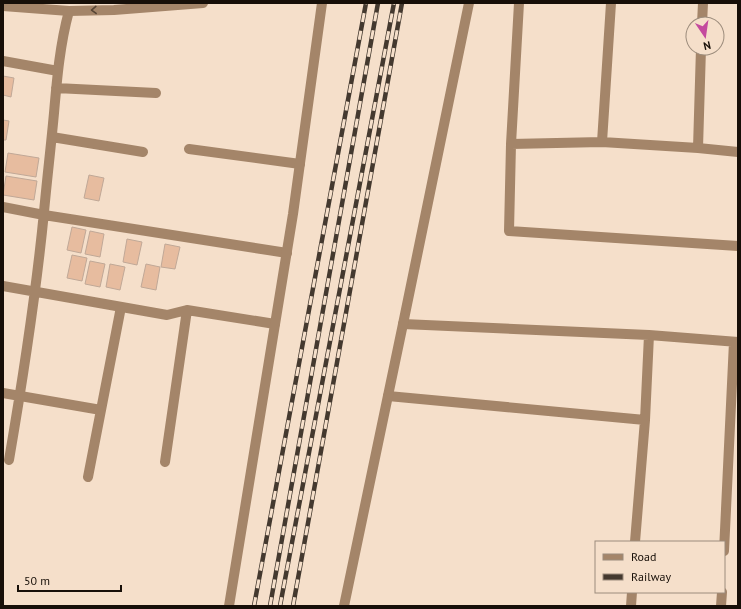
<svg xmlns="http://www.w3.org/2000/svg" width="741" height="609" viewBox="0 0 741 609" font-family="'PT Sans',sans-serif">
<rect width="100%" height="100%" fill="#f5dfca"/>
<path fill="#e7bc9f" stroke="#c0a897" d="M3 76 14 78 11 97 3 95Z
M3 120 9 121 6 140H3Z
M8 153 39 158 36 177 5 172Z
M89 175 104 178 99 201 84 198Z
M6 176 37 181 34 200 3 195Z
M72 227 86 230 81 253 67 250Z
M90 231 104 234 100 257 85 254Z
M127 239 142 242 137 265 123 262Z
M165 244 180 247 175 269 161 267Z
M72 255 87 258 82 281 67 278Z
M90 261 105 264 100 287 85 284Z
M110 264 125 267 120 290 106 287Z
M146 264 160 267 156 290 141 287Z"/>
<g fill="none" stroke-linecap="round" stroke-linejoin="round">
<path stroke="#a48569" stroke-width="10" d="M519 3 511 144 602 142 698 148 738 152
M702 24 703 3
M3 61 58 71
M56 88 156 93
M52 137 143 152
M602 142 611 3
M511 144 509 231 738 246
M698 148 701 48
M189 149 300 164
M3 207 44 215 287 253
M3 286 167 315 187 310 275 324
M403 324 649 335 738 342
M3 393 101 410
M388 396 645 420
M9 460C23 378 36 295 44 212 47 179 51 146 54 113 57 78 60 44 69 11
M165 462 187 310
M88 477 121 307
M635 542 645 420 649 335
M724 551 734 342
M631 606 632 592
M721 606 722 592"/>
<path stroke="#a48569" stroke-width="10" d="M3 6 69 11 114 10 203 3
M229 606 293 214 322 3
M344 606 403 324 469 3"/>
<defs>
<path id="rail" d="M254 606 366 3
M270 606 378 3
M280 606 394 3
M293 606 402 3"/>
</defs>
<use href="#rail" stroke="#44392f" stroke-width="4.5"/>
<use href="#rail" stroke="#f5dfca" stroke-width="3" stroke-dasharray="9" stroke-linecap="butt"/>
</g>
<defs><path id="oneway-chevron" d="M-2-3.5L2.5 0L-2 3.5" fill="none" stroke-width="1.6" stroke-linecap="round" stroke-linejoin="round"/></defs>
<use stroke="#564434" href="#oneway-chevron" transform="translate(94 10) rotate(178)"/>
<rect width="741" height="609" fill="none" stroke="#170f08" stroke-width="8"/>
<rect x="595" y="541" width="130" height="52" fill="#f5dfca" stroke="#9c8c7c"/>
<rect x="603" y="554" width="20" height="6" fill="#a48569" stroke="#9c8c7c"/>
<text x="631" y="561" font-size="12" fill="#170f08">Road</text>
<rect x="603" y="574" width="20" height="6" fill="#44392f" stroke="#9c8c7c"/>
<text x="631" y="581" font-size="12" fill="#170f08">Railway</text>
<g transform="translate(705 36) rotate(167)"><circle r="19" fill="#f5dfca" stroke="#9c8c7c"/>
<path d="M0-3L7 15L0 10L-7 15Z" fill="#c44a9e"/>
<text y="-6" font-size="11" font-weight="bold" text-anchor="middle" fill="#170f08">N</text>
</g>
<path d="M18 585v6h103v-6" fill="none" stroke="#170f08" stroke-width="2"/>
<text x="24" y="585" font-size="12" fill="#170f08" stroke="#f5dfca" stroke-width="3" paint-order="stroke">50 m</text>
</svg>
